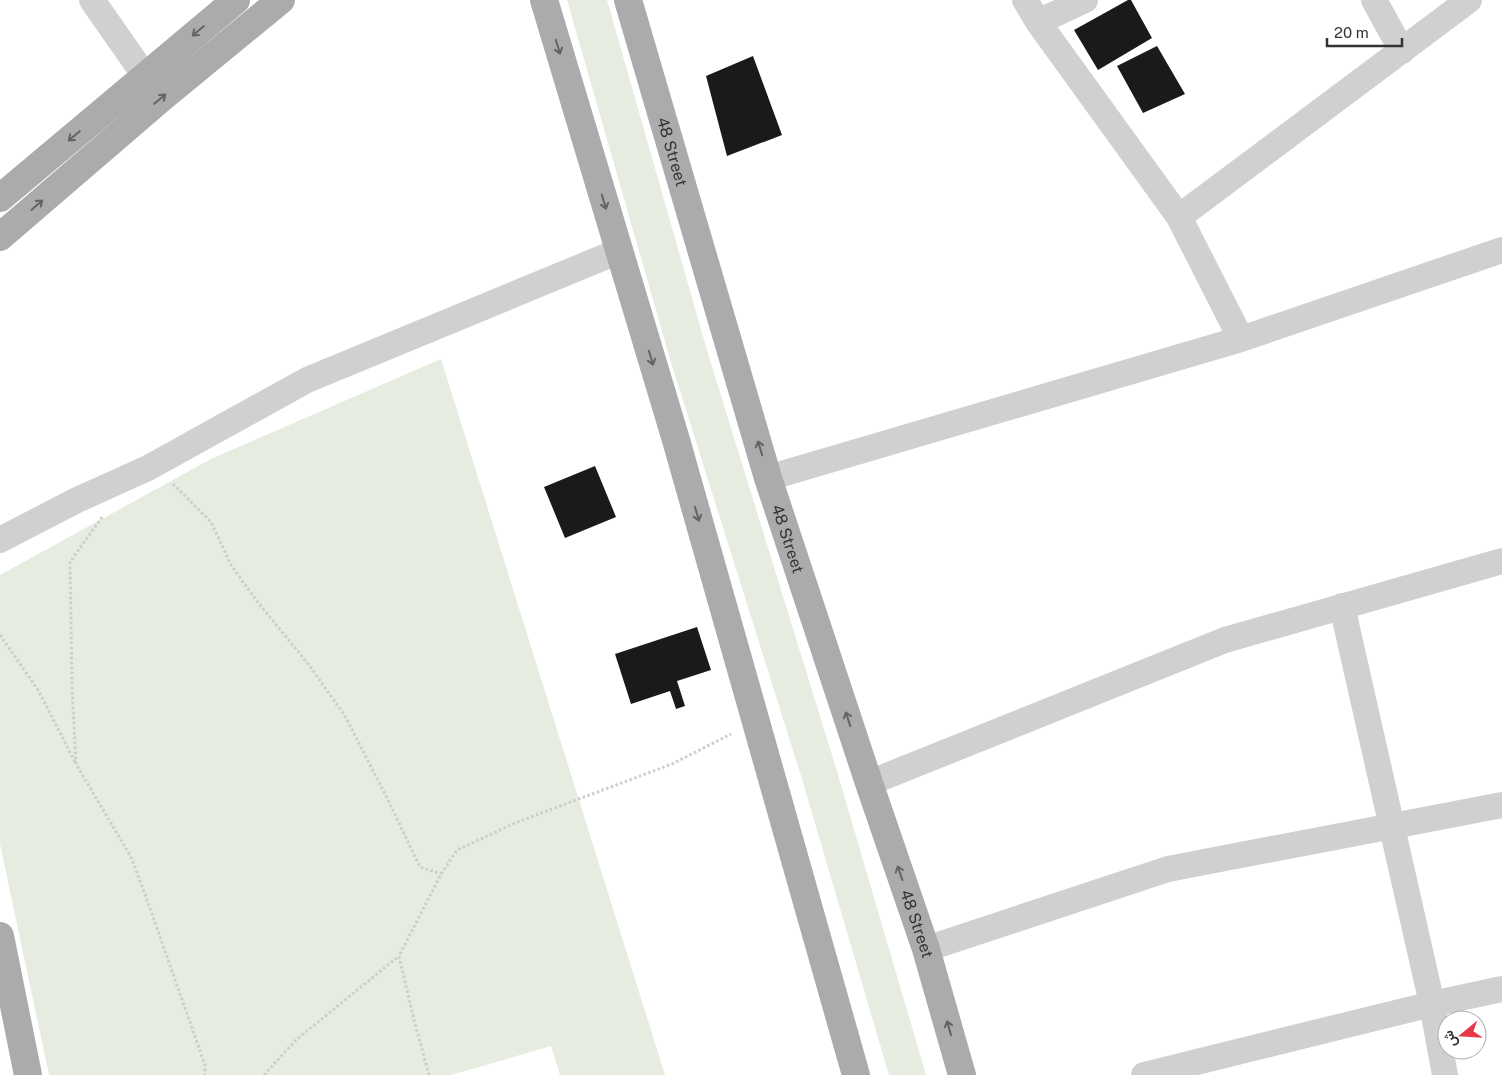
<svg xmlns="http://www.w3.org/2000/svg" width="1502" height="1075" viewBox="0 0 1502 1075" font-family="'Public Sans',Vazirmatn,sans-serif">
<rect width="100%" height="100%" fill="#fff"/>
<path fill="#e6ecdf" d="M567 0H607L706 347 836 768 926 1075H889L802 779 670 359Z
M441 359 665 1075H560L551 1046 451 1075H49L0 844V575L211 459Z"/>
<path fill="#1a1a1a" d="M1128 0H1131L1152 38 1098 70 1074 30Z
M1157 46 1185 94 1143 113 1117 66Z
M753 56 782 135 727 156 706 76Z
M595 466 616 517 565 538 544 487Z
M697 627 711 670 677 681 685 706 676 709 670 691 631 704 615 654Z"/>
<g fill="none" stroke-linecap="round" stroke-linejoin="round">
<path stroke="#cdcdcd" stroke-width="3" stroke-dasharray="2.5 2.5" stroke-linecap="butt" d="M173 484 211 522 231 565 256 600 309 665 345 716 387 798 420 867 441 874
M102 517 70 562 72 686 76 764 131 857 145 894 205 1065V1075
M0 635 38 690 75 762
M264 1075 296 1040 399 956
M429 1075 414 1020 399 956 441 874 457 850 515 823 672 764 731 734"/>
<path stroke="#d0d0d0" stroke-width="26" d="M92 0 145 76
M1025 0 1038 22 1179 217 1241 339
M1374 0 1402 51
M1038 22 1085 0
M1179 217 1469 0
M768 478 1241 339 1502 250
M0 540 77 500 148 468 307 380 619 251
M1342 606 1432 1004 1445 1075
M869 783 1225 640 1502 561
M926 949 1168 869 1502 805
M1144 1075 1432 1004 1502 989"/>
<g stroke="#ababab" stroke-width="28">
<path d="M544 0 676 440 856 1075"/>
<path id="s1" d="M628 0 768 478 869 783 926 949 962 1075"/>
<path d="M0 198 236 0"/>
<path d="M0 237 164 96 281 0"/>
<path d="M0 936 28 1075"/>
</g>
</g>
<defs><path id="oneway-shaft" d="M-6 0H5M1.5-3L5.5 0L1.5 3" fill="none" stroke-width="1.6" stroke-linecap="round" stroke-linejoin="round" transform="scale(1.25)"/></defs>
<g stroke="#636363">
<use href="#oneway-shaft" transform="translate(198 31) rotate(140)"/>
<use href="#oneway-shaft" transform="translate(558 47) rotate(73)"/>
<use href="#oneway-shaft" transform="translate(160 99) rotate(-40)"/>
<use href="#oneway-shaft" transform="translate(74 136) rotate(140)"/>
<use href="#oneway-shaft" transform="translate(604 202) rotate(73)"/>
<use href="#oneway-shaft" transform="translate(37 205) rotate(-41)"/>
<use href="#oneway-shaft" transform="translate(651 358) rotate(73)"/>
<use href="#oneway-shaft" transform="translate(760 448) rotate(-107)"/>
<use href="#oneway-shaft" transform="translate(697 514) rotate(74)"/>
<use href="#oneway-shaft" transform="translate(848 719) rotate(-108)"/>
<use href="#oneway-shaft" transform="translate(900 873) rotate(-109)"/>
<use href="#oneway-shaft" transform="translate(949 1028) rotate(-106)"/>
</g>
<g text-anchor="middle" stroke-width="5" stroke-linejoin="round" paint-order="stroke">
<g font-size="16" fill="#333" stroke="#fff">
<text dy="6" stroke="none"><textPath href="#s1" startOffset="158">48 Street</textPath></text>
<text dy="6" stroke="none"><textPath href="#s1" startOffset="562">48 Street</textPath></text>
<text dy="6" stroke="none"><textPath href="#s1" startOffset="968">48 Street</textPath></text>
</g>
</g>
<g transform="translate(1462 1035) rotate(252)"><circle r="24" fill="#ffffff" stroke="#adadad"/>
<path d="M0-4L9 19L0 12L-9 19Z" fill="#e63946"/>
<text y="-8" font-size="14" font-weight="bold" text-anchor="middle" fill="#333333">ش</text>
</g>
<path d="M1327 38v8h75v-8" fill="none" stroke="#333333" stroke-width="2.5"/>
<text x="1334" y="38" font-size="15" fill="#333333" stroke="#ffffff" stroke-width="4" paint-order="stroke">20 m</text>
</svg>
